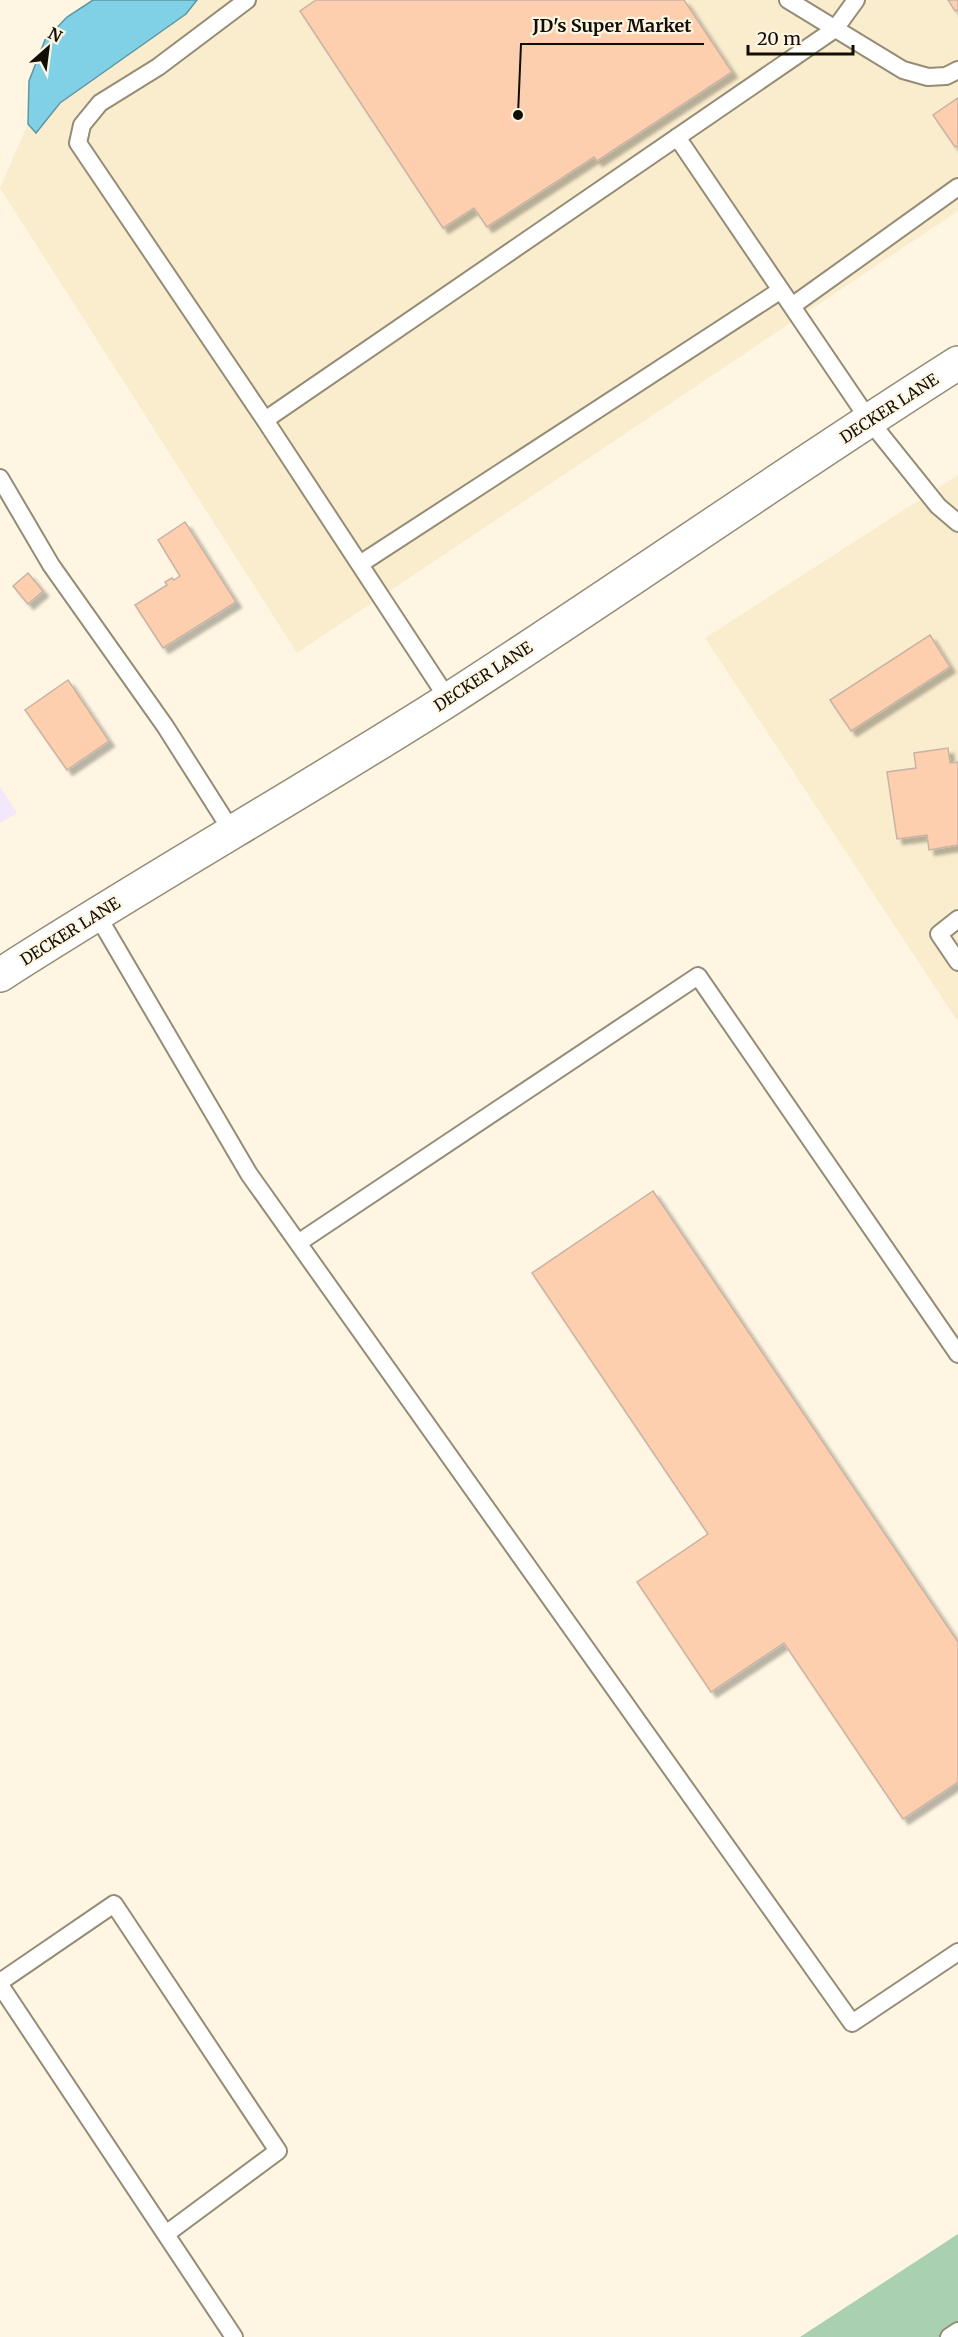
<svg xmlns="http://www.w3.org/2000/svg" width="958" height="2337" viewBox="0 0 958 2337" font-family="Merriweather,serif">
<defs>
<filter id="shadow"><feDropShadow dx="5.5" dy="5.5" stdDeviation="1.5" flood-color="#0004"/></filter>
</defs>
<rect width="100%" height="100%" fill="#fef6e2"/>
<path fill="#faedce" d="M93 0H958V211L297 653 0 188 28 124 29 81 45 40 67 17Z
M958 475V1022L705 638Z"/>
<path fill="#f3e7fb" d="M0 786 17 813 0 823Z"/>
<path fill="#a8d0b1" d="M958 2234V2337H800Z"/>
<path fill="#80d1e6" stroke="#5f96a3" stroke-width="1.5" d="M93 0H197L186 14 60 103 36 133 28 124 29 81 45 40 67 17Z"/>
<path fill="#fdcfae" stroke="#c9b3a4" stroke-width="1.5" filter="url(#shadow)" d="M316 0H684L732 72 597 161 594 157 487 227 474 208 443 228 300 11Z
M948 0H958V9L955 11Z
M958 98V145L955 147 933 115Z
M185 522 236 602 163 648 135 605 167 585 165 582 172 578 174 580 180 576 158 540Z
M28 573 43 591 28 604 13 586Z
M930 635 950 667 851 731 830 700Z
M68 680 109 741 67 770 25 710Z
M948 748 950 763 958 762V845L929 850 927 835 897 839 887 772 916 768 914 753Z
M653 1191 958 1642V1782L903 1819 784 1643 711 1692 637 1582 708 1534 532 1273Z"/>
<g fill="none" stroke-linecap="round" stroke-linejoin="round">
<defs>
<path id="lane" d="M247 0 158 67 100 103 82 125 78 143 265 420 448 699
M788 0 903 70 928 77 946 76 958 70
M677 137 869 420 938 506 958 523
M792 306 958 187
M265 420 835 29 856 0
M0 478 51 565 165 726 233 833
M360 564 781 290
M96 913 249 1174 852 2023 958 1952
M958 919 939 934 958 962
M298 1243 698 976 958 1354
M0 1982 114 1904 278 2151 166 2234
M0 1985 234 2337
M949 2337 958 2331"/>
<path id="secondary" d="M0 975C148 880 300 794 448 700 619 590 786 472 958 363"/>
</defs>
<use href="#lane" stroke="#958c76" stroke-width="20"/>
<use href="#secondary" stroke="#958c76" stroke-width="36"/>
<use href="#lane" stroke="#fff" stroke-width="16"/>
<use href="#secondary" stroke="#fff" stroke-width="33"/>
</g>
<g text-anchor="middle" stroke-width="4.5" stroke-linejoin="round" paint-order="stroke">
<g font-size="16" fill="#110e06" stroke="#fef6e2">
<text transform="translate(889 408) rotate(-33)" y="6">DECKER LANE</text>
<text transform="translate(483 676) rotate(-33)" y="6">DECKER LANE</text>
<text transform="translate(70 931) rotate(-32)" y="6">DECKER LANE</text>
</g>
</g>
<path fill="none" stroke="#110e06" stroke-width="2" d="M518 115L521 44H704"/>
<circle fill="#110e06" stroke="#fef6e2" stroke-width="2" cx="518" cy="115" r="6"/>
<g font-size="18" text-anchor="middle" font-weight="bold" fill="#110e06" stroke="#fef6e2" stroke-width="4.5" stroke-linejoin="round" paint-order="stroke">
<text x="612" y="32">JD's Super Market</text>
</g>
<g transform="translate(48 48) rotate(28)" stroke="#fef6e2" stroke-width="4.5" paint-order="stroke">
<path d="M0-4.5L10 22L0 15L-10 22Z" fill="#110e06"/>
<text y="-9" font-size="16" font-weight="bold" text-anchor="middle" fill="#110e06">N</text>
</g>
<path d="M748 45v9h105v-9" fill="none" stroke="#110e06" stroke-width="3"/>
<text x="757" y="45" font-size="18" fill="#110e06" stroke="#fef6e2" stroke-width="4.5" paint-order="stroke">20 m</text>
</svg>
